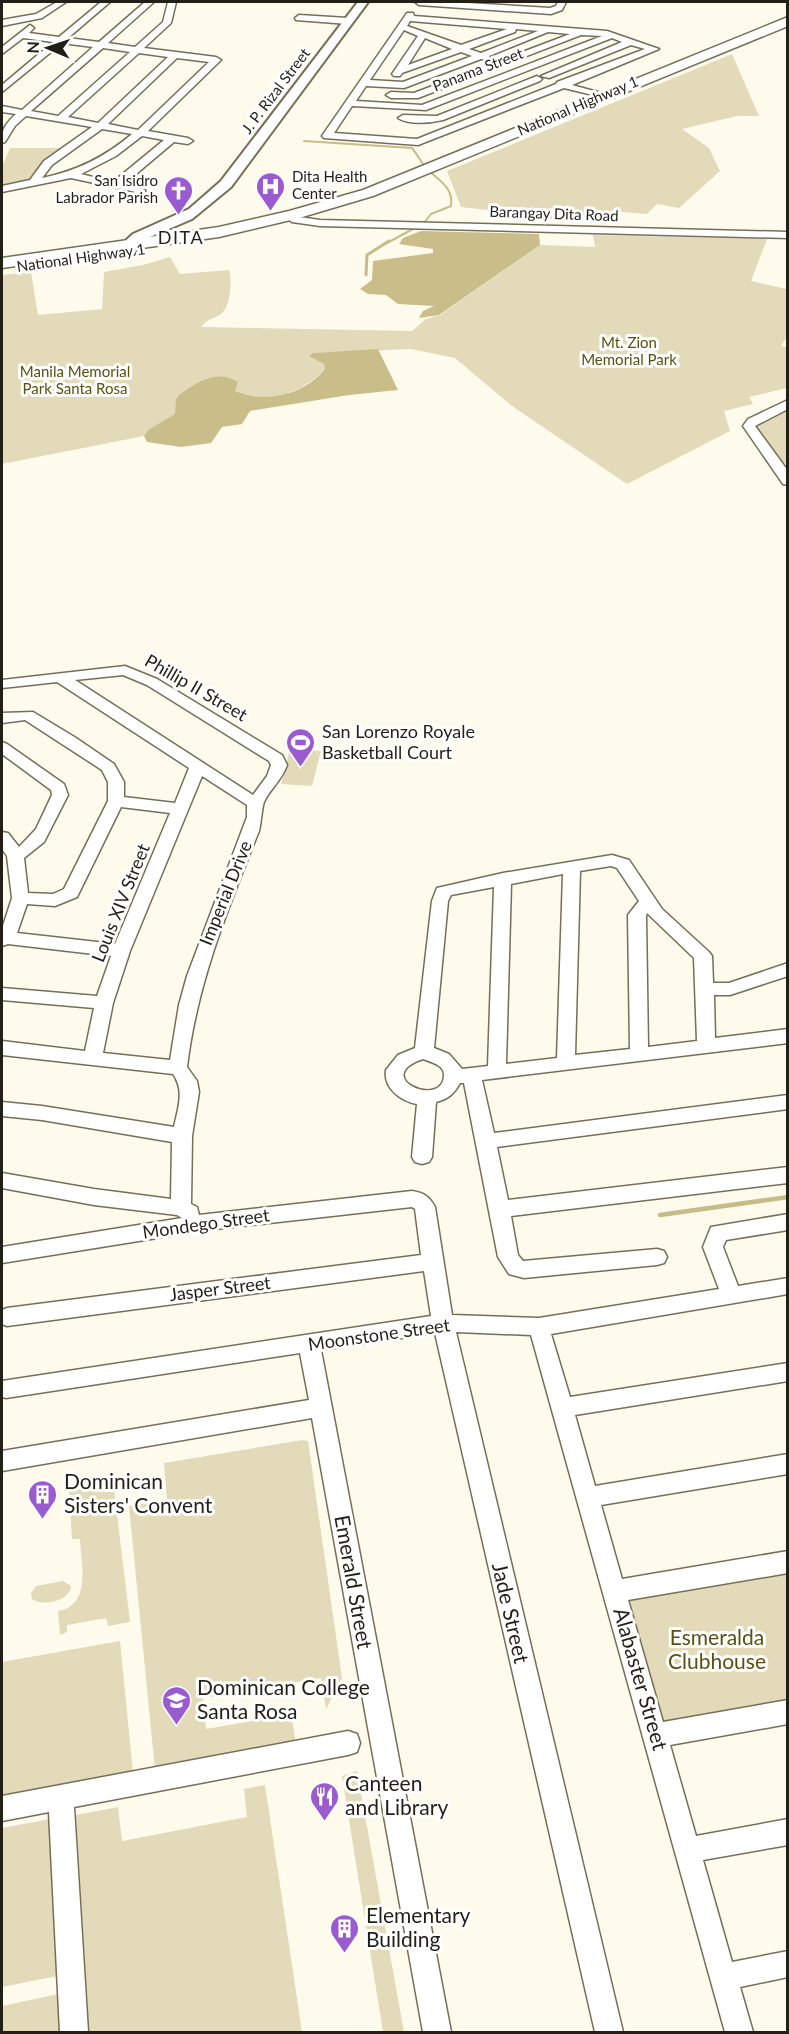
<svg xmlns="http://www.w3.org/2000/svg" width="789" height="2034" viewBox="0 0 789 2034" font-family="Lato,sans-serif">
<rect width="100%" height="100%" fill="#fffbec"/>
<path fill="#e2dab9" d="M732 54 759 116H737L682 129 709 148 720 171 679 208 657 204 647 214 613 211 597 219H510L505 212 461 207 447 171Z
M10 148H67L32 182 2 189V166Z
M593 235 767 239 751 281 787 289V337L781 346 787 347V388L749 397 753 404 724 411 730 431 627 484 512 406 455 358 411 349 313 353 324 364 325 369C307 389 275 403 247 396 234 393 221 384 208 378L179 395 176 399V414L148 430 144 436 2 464V275L31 272 38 315 102 309 104 272 143 265 170 257 180 274 229 270C232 280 231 307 221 314 213 319 207 319 201 327L412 331 426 319 440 315 540 245 595 247Z
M787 409V463L776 464 755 426Z
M290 749 321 751 312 786 281 784Z
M302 1440 308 1441 342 1678 326 1709 321 1678 203 1698 206 1729 291 1714 298 1755 156 1780 129 1506 167 1500 164 1463Z
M113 1481 130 1622 108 1626 106 1618 67 1625V1632L60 1635 58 1611C92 1605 81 1564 80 1539H72L69 1488Z
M787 1567V1708L664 1730 622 1595Z
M63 1581 71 1586C70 1601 43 1607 32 1599L31 1593 36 1586Z
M120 1641 134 1783 2 1807V1662Z
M357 1771 404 2032H383L342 1776Z
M265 1785 302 2032H89L76 1815 118 1807 122 1841 247 1817 244 1789Z
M50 1819 57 1976 2 1987V1828Z
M58 1994 60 2032H2V2006Z"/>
<path fill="#c9bd89" d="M421 231 539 234 540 245 439 315 419 318 423 311 434 306 398 304 386 295 368 294 360 289 372 280 373 261 433 253V249L399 244 403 238Z
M378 349 398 390 349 395 250 411 242 424 222 427 211 443 181 447 147 442 144 436 148 430 175 414 176 399 179 395C197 382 217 369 238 382L235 391C265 404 304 395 325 369L324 364 309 356 313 353Z"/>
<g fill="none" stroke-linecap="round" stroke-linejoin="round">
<path stroke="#c7bb87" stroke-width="2" d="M304 141 412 148C417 154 421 162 426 168 438 180 454 187 451 206L431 214 424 223 387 243"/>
<path stroke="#c7bb87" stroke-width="3" d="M366 275 367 255 389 241"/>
<path stroke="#c7bb87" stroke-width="4.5" d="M660 1215 788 1197"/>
<defs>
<path id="minor" d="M57 2H66L42 18 2 26V20L36 14Z
M101 2H110L68 38 99 42 145 2H154L108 43 135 47 163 22 168 2H176L171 23 144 48 216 57 221 60 148 131 188 138 193 141 188 144 174 142 123 185 145 190V194L71 178 2 192V186L30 180 44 161 92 127 26 116 15 126 5 142 2 143C1 130 6 123 16 114L2 112V106L22 110 93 47 62 43 2 92V85L53 42 23 38 2 54V47L30 25 34 28 29 33 59 37ZM103 48 130 52 58 116 31 111ZM139 53 168 57 98 123 68 117ZM177 58 209 62 138 130 108 124ZM102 129 132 134C105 157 77 171 42 178L52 165ZM142 136 164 140 113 182 81 174 116 156Z
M415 2H450L550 8 556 6 558 2H566L562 10 551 14 419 5Z
M407 13H413L414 16 607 31 659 49 572 85 605 94V98L564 88 418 145 324 138 322 136ZM410 21 507 29 461 45 407 26ZM516 29 538 31 481 53 469 49 515 32ZM404 30 418 36 392 74 394 76H400L402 73 461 52 472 56 403 82 370 80ZM548 32 570 34 414 93 391 92 386 95 391 98H418L581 35 602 36 422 105 356 101 366 86 404 88 481 59 489 60V56ZM425 38 452 49 408 65ZM612 38 622 42 541 76 549 78 631 45 645 49 557 82 556 84 417 139 334 133 352 106 426 110Z
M299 15 348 18 352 21 348 24 296 20 295 18Z
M537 76 542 79 540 81 443 120C430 123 409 125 398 118L403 115 437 116Z
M289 213 299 217 320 220 788 232V238L320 226 292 222 284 216Z
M788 400V409L755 426 788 471V485L783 484 743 426 748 419Z
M125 666 157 679 282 755 287 765C282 780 270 789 264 802 262 807 261 823 259 831 228 908 197 983 187 1067L197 1081 199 1092 192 1136 191 1204 197 1207 199 1215 412 1191C424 1193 429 1196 435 1207L452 1315 539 1318 719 1289 703 1247 711 1227 788 1214V1230L726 1240 723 1247 738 1286 788 1278V1294L551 1334 570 1397 788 1363V1381L575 1415 595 1486 788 1454V1474L601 1505 622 1579 788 1551V1573L628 1600 663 1722 788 1700V1724L670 1745 696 1836 788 1819V1845L703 1860 732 1962 788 1951V1977L740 1987 753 2032H725L531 1335 456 1332 623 2032H595L435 1333 321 1350 451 2032H423L312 1418 2 1471V1451L309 1400 300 1353 6 1398 2 1397V1381L431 1316 424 1271 7 1326 2 1324V1310L7 1308 421 1255 415 1209 412 1207 207 1230 2 1263V1247L182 1218 177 1215 94 1205 2 1188V1173L94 1189 171 1199 172 1142 42 1120 2 1116V1102L42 1106 174 1127C178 1108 185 1091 173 1074L2 1055V1041L85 1051 94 1008 2 1000V988L97 996 111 956 8 944 2 946V929L12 898 7 856 2 849V832L8 833 19 847 36 829 52 795 51 790 2 754V742L7 744 64 784 68 795 44 842 24 858 28 893 53 894 64 889 108 801V782L102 770 25 720 2 723V713L33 712 76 738 114 764 124 782V797L175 803 189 768 57 682 2 688V680ZM123 675 147 685 269 761 271 765 267 776 253 795 75 680ZM202 776 247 805V817L187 976 179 1005 170 1060 103 1053 113 1003 130 951ZM121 807 170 813 115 944 17 933 27 904 55 906 77 897Z
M612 855 629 860 662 909 709 952 712 956 713 983H729L788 963V976L730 995H714L715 1038 788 1029V1043L482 1080 494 1133 788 1095V1109L497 1147 508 1200 788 1167V1183L511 1216 518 1255 523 1261 657 1249 664 1251 667 1257 664 1263 657 1265 524 1278 509 1274 498 1257 464 1083H460C454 1094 448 1099 436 1102L432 1157 429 1162 422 1164 415 1162 412 1157 417 1104C401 1101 383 1088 386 1070L398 1055 415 1048 432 901 437 888 503 873ZM611 866 617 868 639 901 628 915 630 1049 575 1055 580 871ZM563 874 557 1058 506 1064 511 884ZM494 887 488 1066 462 1069 449 1054 434 1048 448 901 451 895ZM647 913 694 958 697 1041 648 1047 646 916ZM423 1059C431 1062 445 1065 444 1076 442 1109 370 1077 423 1059Z
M348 1731 357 1734 360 1743 357 1752 348 1755 74 1807 88 2032H60L49 1812 2 1821V1796Z"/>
<path id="major" d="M358 2H368L231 187 192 219 150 237 134 247 136 251 134 254H124L120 246 133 234 189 209 221 181Z"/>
<path id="highway" d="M788 17V26L373 196 299 218 219 237 2 268V258L219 227 289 211 363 190Z"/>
</defs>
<use href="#minor" stroke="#756f58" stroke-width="3"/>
<use href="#major" stroke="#756f58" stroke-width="4"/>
<use href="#highway" stroke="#756f58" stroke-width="3"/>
<use href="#minor" fill="#fff" fill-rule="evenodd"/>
<use href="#major" fill="#fff" fill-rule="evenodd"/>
<use href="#highway" fill="#fff" fill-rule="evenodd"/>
</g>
<defs>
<symbol id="hospital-pin" viewBox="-11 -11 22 30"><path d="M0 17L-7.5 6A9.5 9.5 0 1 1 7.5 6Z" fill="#9a5bd1" stroke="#fff"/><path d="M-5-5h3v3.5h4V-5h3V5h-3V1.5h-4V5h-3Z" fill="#fff"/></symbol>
<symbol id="church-pin" viewBox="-11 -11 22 30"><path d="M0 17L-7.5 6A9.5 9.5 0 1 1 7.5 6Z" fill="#9a5bd1" stroke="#fff"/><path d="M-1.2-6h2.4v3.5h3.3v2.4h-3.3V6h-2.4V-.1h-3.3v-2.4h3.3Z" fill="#fff"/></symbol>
<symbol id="stadium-pin" viewBox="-11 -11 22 30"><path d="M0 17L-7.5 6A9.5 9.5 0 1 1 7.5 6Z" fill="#9a5bd1" stroke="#fff"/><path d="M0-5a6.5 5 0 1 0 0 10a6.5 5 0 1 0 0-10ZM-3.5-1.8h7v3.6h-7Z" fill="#fff"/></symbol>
<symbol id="building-pin" viewBox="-11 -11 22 30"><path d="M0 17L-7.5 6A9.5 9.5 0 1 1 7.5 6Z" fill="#9a5bd1" stroke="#fff"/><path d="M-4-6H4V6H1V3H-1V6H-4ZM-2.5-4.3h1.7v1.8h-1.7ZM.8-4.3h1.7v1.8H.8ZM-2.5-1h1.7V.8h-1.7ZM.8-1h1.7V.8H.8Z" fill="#fff"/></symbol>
<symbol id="university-pin" viewBox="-11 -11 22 30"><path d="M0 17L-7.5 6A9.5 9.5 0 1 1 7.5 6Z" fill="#9a5bd1" stroke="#fff"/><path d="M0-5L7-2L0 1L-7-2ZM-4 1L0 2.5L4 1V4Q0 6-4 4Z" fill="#fff"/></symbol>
<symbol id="restaurant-pin" viewBox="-11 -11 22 30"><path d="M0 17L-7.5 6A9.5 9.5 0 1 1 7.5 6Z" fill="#9a5bd1" stroke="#fff"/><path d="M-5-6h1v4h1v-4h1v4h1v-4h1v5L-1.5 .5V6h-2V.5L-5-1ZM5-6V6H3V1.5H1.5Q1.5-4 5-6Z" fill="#fff"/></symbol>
</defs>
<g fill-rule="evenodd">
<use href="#hospital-pin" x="254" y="170" width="33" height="45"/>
<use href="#church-pin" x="162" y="174" width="33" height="45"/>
<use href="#stadium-pin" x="284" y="726" width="33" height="45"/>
<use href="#building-pin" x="26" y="1478" width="33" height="45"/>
<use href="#university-pin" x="160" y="1684" width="33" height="45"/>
<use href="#restaurant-pin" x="308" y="1780" width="33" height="45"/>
<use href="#building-pin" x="328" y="1912" width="33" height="45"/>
</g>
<g text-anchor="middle" stroke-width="6" stroke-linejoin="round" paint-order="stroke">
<g font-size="15" fill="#221f16" stroke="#fff">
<text transform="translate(478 70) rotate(-21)" y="5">Panama Street</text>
<text transform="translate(276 91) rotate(-53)" y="5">J. P. Rizal Street</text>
<text transform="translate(578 106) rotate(-23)" y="5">National Highway 1</text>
<text transform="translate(554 214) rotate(2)" y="5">Barangay Dita Road</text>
<text transform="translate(81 258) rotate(-8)" y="5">National Highway 1</text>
</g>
<g font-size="15" fill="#221f16" stroke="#fff" text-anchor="start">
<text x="292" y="182">Dita Health<tspan x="292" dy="17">Center</tspan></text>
<text x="158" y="186" text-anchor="end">San Isidro<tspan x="158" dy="17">Labrador Parish</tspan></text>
</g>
<g font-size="15" fill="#5c4f10" stroke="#fff">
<text x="629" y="348">Mt. Zion<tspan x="629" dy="17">Memorial Park</tspan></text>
<text x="75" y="377">Manila Memorial<tspan x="75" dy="17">Park Santa Rosa</tspan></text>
</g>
<g font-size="18" letter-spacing="1.5" fill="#221f16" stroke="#fff">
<text x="181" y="244">DITA</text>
</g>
<g font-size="18" fill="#221f16" stroke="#fff">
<text transform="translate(196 688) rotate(30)" y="6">Phillip II Street</text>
<text transform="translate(226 893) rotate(-68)" y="6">Imperial Drive</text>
<text transform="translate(121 903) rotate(-68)" y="6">Louis XIV Street</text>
<text transform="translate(206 1224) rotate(-8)" y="6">Mondego Street</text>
<text transform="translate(220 1289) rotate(-7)" y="6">Jasper Street</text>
<text transform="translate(379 1335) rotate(-8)" y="6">Moonstone Street</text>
</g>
<g font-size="18" fill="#221f16" stroke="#fff" text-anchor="start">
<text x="322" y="738">San Lorenzo Royale<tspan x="322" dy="21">Basketball Court</tspan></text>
</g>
<g font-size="21" fill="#221f16" stroke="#fff" text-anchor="start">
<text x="64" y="1489">Dominican<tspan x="64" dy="24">Sisters' Convent</tspan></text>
<text x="197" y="1695">Dominican College<tspan x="197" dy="24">Santa Rosa</tspan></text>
<text x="345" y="1791">Canteen<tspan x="345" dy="24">and Library</tspan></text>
<text x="366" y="1923">Elementary<tspan x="366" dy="24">Building</tspan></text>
</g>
<g font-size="21" fill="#221f16" stroke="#fff">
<text transform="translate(353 1582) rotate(80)" y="7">Emerald Street</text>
<text transform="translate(510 1613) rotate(77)" y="7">Jade Street</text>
<text transform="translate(640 1679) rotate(74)" y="7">Alabaster Street</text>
</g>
<g font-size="21" fill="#5c4f10" stroke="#fff">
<text x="717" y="1645">Esmeralda<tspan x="717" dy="24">Clubhouse</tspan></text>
</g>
</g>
<rect width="789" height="2034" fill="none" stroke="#221f16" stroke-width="6"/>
<g transform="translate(48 48) rotate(272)" stroke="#ffffff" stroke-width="4.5" paint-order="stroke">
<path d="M0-4.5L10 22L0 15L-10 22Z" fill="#221f16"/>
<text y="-9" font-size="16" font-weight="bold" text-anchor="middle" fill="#221f16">N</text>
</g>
</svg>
